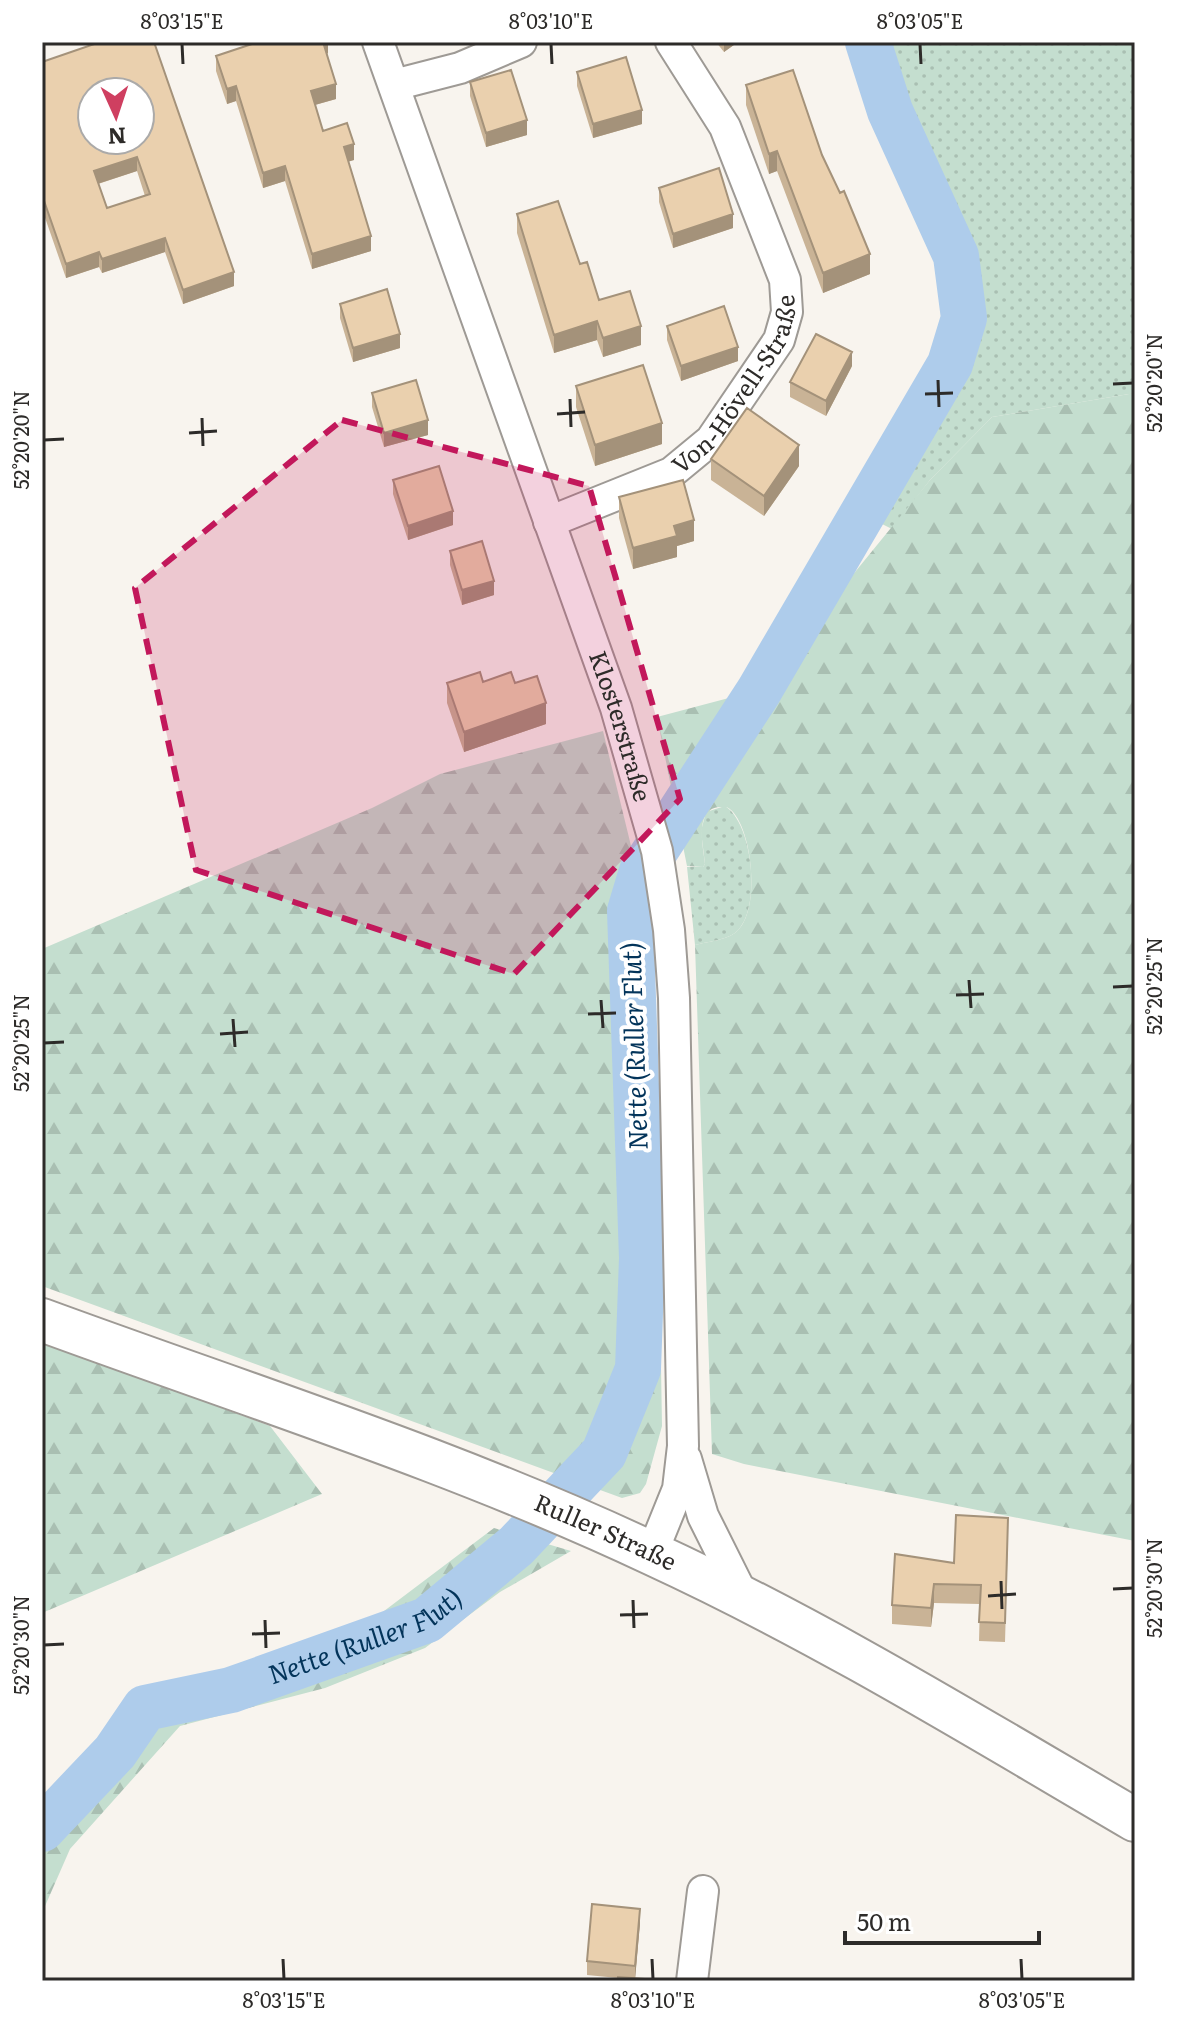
<svg xmlns="http://www.w3.org/2000/svg" width="1177" height="2023" viewBox="0 0 1177 2023" font-family="Literata,serif">
<defs>
<pattern id="grass-dots" width="8" height="8" patternUnits="userSpaceOnUse" patternTransform="scale(2)"><rect width="8" height="8" fill="#c4decf"/><path d="M2 2h.1M6 6h.1" fill="none" stroke="#a9bfb2" stroke-width="1.8" stroke-linecap="round"/></pattern>
<pattern id="forest-firs" width="22" height="20" patternUnits="userSpaceOnUse" patternTransform="scale(2)"><rect width="22" height="20" fill="#c4decf"/><path d="M5 1l3.5 6h-7zM16 11l3.5 6h-7z" fill="#a9bfb2"/></pattern>
</defs>
<rect width="100%" height="100%" fill="#f8f4ee"/>
<path fill="url(#grass-dots)" d="M877 42H1135V393L992 417 930 480 892 529 862 514 950 364 964 318 956 256 890 111Z
M725 806C753 823 762 910 736 932 727 940 706 942 695 945L687 867H703L705 864 701 831 706 812Z"/>
<path fill="url(#forest-firs)" d="M1135 393V1541L744 1464 712 1454 695 945C706 942 727 940 736 932 761 912 753 830 731 810 727 806 725 807 720 807 694 808 703 847 705 864L703 867 687 866 657 717 759 690 930 480 992 417Z
M603 731 654 940 662 1426 646 1484 640 1493 622 1498 42 1286V949L372 808 440 774Z
M42 1341 270 1426 322 1494 42 1613Z
M494 1528 571 1551 500 1592 425 1648 325 1688 180 1726 70 1849 42 1913V1829L115 1752 145 1708 270 1662 343 1642Z"/>
<g fill="none" stroke-linecap="round" stroke-linejoin="round">
<path stroke="#aecceb" stroke-width="46" id="s1" d="M42 1829 115 1752 145 1708 231 1690 427 1620 516 1546 604 1453 638 1369 642 1258 630 911 642 871 759 691 950 364 964 318 956 256 890 111 868 42"/>
<defs>
<g id="minor">
<path id="s2" d="M378 42 616 708 657 851 669 930 674 998 683 1446 678 1489 652 1553"/>
<path d="M394 85 460 68 521 42"/>
<path id="s3" d="M549 522 671 473 711 440 779 340 787 312 785 280 725 127 671 42"/>
<path d="M686 1459 703 1516 744 1598"/>
<path d="M692 1981 703 1891"/>
</g>
<g id="secondary">
<path id="s4" d="M42 1320C246 1395 456 1461 653 1554 820 1631 976 1727 1135 1820"/>
</g>
</defs>
<use href="#minor" stroke="#9e9a95" stroke-width="34"/>
<use href="#secondary" stroke="#9e9a95" stroke-width="46"/>
<use href="#minor" stroke="#fff" stroke-width="30"/>
<use href="#secondary" stroke="#fff" stroke-width="42"/>
</g>
<path fill="#c9b396" fill-rule="evenodd" d="M100 42 234 286 183 304 165 252 102 273 99 267 66 278 42 209V62ZM137 171 145 196 107 208 98 184Z
M249 42H328V53L327 54 336 99 315 105 323 131 354 160 348 161 371 251 312 269 285 181 263 188 236 101 227 104 216 71V56L250 44Z
M716 42H738L724 52Z
M577 72 642 124 593 138 577 86Z
M470 82 527 135 486 147 470 96Z
M746 85 822 155 870 274 823 293 777 171 769 174 746 105Z
M659 188 733 228 673 248 659 202Z
M517 214 580 264 599 300 641 345 603 357 597 340 554 353 517 233Z
M340 304 400 348 353 362 340 318Z
M667 326 738 361 681 381 667 340Z
M852 366 826 416 790 397V382Z
M576 386 662 444 595 466 576 407Z
M372 393 428 435 384 447 372 407Z
M711 459 799 466 764 516 711 480Z
M393 480 453 525 408 540 393 494Z
M619 497 694 541 677 546V557L633 569 619 518Z
M450 551 494 595 462 605 450 565Z
M483 682 515 683 546 724 464 752 447 703V683Z
M1008 1537 1005 1642 979 1641 980 1604 934 1603 931 1627 892 1624V1605L954 1563Z
M640 1923 635 1978H618L587 1975V1961Z"/>
<path fill="#a4927a" d="M323 42H328V53L323 55Z
M724 42H738L724 52Z
M336 84V99L311 106V91Z
M236 86V101L227 104V89Z
M642 110V124L593 138V124Z
M527 120V135L486 147V133Z
M354 144V160L344 163V147Z
M777 151V171L769 174V154Z
M137 157V171L94 185V171Z
M285 166V181L263 188V173Z
M733 214V228L673 248V234Z
M371 236V251L312 269V254Z
M165 238V252L102 273V259Z
M99 252V267L66 278V264Z
M870 254V274L823 293V273Z
M234 272V286L183 304V290Z
M597 321V340L554 353V335Z
M641 326V345L603 357V338Z
M400 334V348L353 362V348Z
M738 347V361L681 381V366Z
M852 352V366L826 416V401Z
M428 420V435L384 447V433Z
M662 423V444L595 466V445Z
M799 445V466L764 516V496Z
M453 511V525L408 540V526Z
M694 520V541L677 546V557L633 569V548L674 526Z
M494 581V595L462 605V590Z
M546 703V724L464 752V732Z
M934 1584V1603L931 1627V1608Z
M640 1909V1923L635 1980V1966Z"/>
<path fill="#ead0ae" stroke="#a4927a" stroke-width="2" fill-rule="evenodd" d="M100 42H154L234 272 183 290 165 238 102 259 99 252 66 264 42 195V62ZM92 92H140V140H92ZM137 157 150 194 107 208 94 171Z
M254 42H323L336 84 311 91 323 131 347 123 354 144 344 147 371 236 312 254 285 166 263 173 236 86 227 89 216 56 255 43Z
M626 57 642 110 593 124 577 72Z
M511 70 527 120 486 133 470 82Z
M793 70 822 155 840 193 844 191 870 254 823 273 777 151 769 154 746 85Z
M719 168 733 214 673 234 659 188Z
M558 201 580 264 587 262 599 300 630 291 641 326 603 338 597 321 554 335 517 214Z
M387 289 400 334 353 348 340 304Z
M724 306 738 347 681 366 667 326Z
M816 334 852 352 826 401 790 382Z
M643 365 662 423 595 445 576 386Z
M416 380 428 420 384 433 372 393Z
M747 408 799 445 764 496 711 459Z
M439 466 453 511 408 526 393 480Z
M683 480 694 520 674 526 677 536 633 548 619 497Z
M482 541 494 581 462 590 450 551Z
M480 672 483 682 511 672 515 683 537 676 546 703 464 732 447 683Z
M956 1515 1008 1518 1005 1623 979 1622 981 1585 934 1584 931 1608 892 1605 895 1554 954 1563Z
M592 1904 640 1909 635 1966 587 1961Z
M618 1977 672 1981H618Z"/>
<path fill="#c2185b" fill-opacity="0.2" stroke="#c2185b" stroke-width="6" stroke-dasharray="16 10" stroke-linejoin="round" d="M342 420 589 486 680 799 514 974 196 870 135 588Z"/>
<path fill="none" stroke="#2d2b29" stroke-width="3" d="M182 44 183 64M551 44 552 64M920 44 921 64M938 380 939 407M1113 384 1133 383M925 394 953 393M570 399 571 427M557 414 585 412M202 418 203 446M189 433 217 431M44 440 64 439M969 980 971 1008M1113 987 1133 986M956 995 984 994M601 1000 603 1028M588 1014 616 1013M233 1019 235 1047M220 1034 248 1032M44 1043 64 1042M1001 1581 1002 1609M1113 1589 1133 1588M988 1596 1016 1594M633 1600 634 1628M620 1615 648 1614M265 1620 266 1648M252 1634 280 1633M44 1645 64 1644M283 1959 284 1979M652 1959 653 1979M1021 1959 1022 1979"/>
<g text-anchor="middle" stroke-width="8" stroke-linejoin="round" paint-order="stroke">
<g font-size="24" fill="#2d2b29" stroke="#fff">
<text dy="8" stroke="none"><textPath href="#s3" startOffset="244">Von-Hövell-Straße</textPath></text>
<text dy="8" stroke="none"><textPath href="#s2" startOffset="726">Klosterstraße</textPath></text>
<text dy="8" stroke="none"><textPath href="#s4" startOffset="602">Ruller Straße</textPath></text>
</g>
<g font-size="26" font-style="italic" fill="#03345a" stroke="#fff">
<text transform="translate(635 1046) rotate(-92)" y="9">Nette (Ruller Flut)</text>
<text dy="9" stroke="none"><textPath href="#s1" startOffset="392">Nette (Ruller Flut)</textPath></text>
</g>
</g>
<rect width="1177" height="2023" fill="none" stroke="#ffffff" stroke-width="88"/>
<g transform="translate(116 116) rotate(177)"><circle r="38" fill="#ffffff" stroke="#abaaa9" stroke-width="2"/>
<path d="M0-6L14 30L0 20L-14 30Z" fill="#cf3f60"/>
<text y="-12" font-size="22" font-weight="bold" text-anchor="middle" fill="#2d2b29">N</text>
</g>
<path d="M845 1931v12h194v-12" fill="none" stroke="#2d2b29" stroke-width="4"/>
<text x="857" y="1931" font-size="24" fill="#2d2b29" stroke="#ffffff" stroke-width="6" paint-order="stroke">50 m</text>
<rect x="44" y="44" width="1089" height="1935" fill="none" stroke="#2d2b29" stroke-width="3"/>
<g font-size="20" text-anchor="middle" fill="#2d2b29">
<text x="182" y="29">8°03'15"E</text>
<text x="551" y="29">8°03'10"E</text>
<text x="920" y="29">8°03'05"E</text>
<text transform="translate(1155 383) rotate(-90)" y="7">52°20'20"N</text>
<text transform="translate(22 440) rotate(-90)" y="7">52°20'20"N</text>
<text transform="translate(1155 986) rotate(-90)" y="7">52°20'25"N</text>
<text transform="translate(22 1043) rotate(-90)" y="7">52°20'25"N</text>
<text transform="translate(1155 1588) rotate(-90)" y="7">52°20'30"N</text>
<text transform="translate(22 1645) rotate(-90)" y="7">52°20'30"N</text>
<text x="284" y="2008">8°03'15"E</text>
<text x="653" y="2008">8°03'10"E</text>
<text x="1022" y="2008">8°03'05"E</text>
</g>
</svg>
